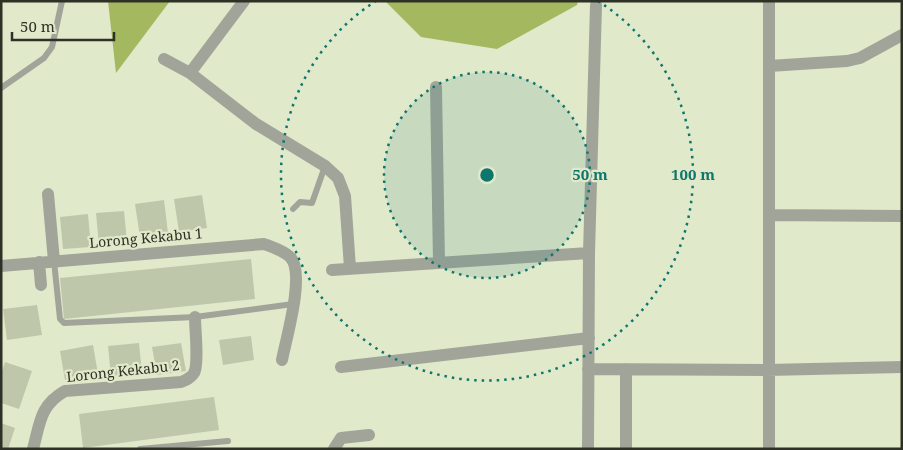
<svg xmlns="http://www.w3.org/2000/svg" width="903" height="450" viewBox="0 0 903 450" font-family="'Noto Serif',serif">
<rect width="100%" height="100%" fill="#e1e9cb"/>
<path fill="#a4b85f" d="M108 1H170L116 73Z
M385 1H578L577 5 497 49 421 37Z"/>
<path fill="#bfc7aa" d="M202 195 207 228 179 232 174 199Z
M164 200 168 233 140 237 135 204Z
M124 211 127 242 99 245 96 213Z
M88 214 91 247 63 249 60 217Z
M251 259 255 299 64 319 60 278Z
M37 305 42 335 7 340 3 309Z
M251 336 254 360 223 365 219 340Z
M139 343 142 374 111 377 108 346Z
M181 343 186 371 157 375 152 347Z
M93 345 98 374 65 380 60 351Z
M5 362 32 371 19 409 1 403V374Z
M214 397 219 430 83 448 79 414Z
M1 423 15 428 8 449H1Z"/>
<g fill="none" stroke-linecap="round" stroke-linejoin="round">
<path stroke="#a1a599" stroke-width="6" d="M1 88 44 58 52 47 62 1
M293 209 300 202 312 203 325 166
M54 261 60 319 64 323 195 317 293 304
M140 449 228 441"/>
<path stroke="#a1a599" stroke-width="12" d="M769 1V449
M164 59 190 73 256 124 325 166 338 178 345 196 350 268
M769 66 847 61 860 58 902 35
M190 73 244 1
M436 87 439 263
M48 194 54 261
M769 215 902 216
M39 262 41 285
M1 266 264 244C272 247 285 251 291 258 305 275 286 339 282 360
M332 270 589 253
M341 367 589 338
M588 369 767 370 902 367
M33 449C40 423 40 405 65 391L181 382C186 380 191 378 194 373 199 364 195 329 195 317
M334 449 341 438 369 435
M588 449 589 253 596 5
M626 449V369"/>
</g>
<circle cx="487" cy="175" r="103" fill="#0f766e" fill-opacity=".12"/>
<g fill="none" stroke="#0f766e" stroke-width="2.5" stroke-dasharray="2.5 5">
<circle cx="487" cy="175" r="103"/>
<path d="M598 1A206 206 0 1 1 376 1"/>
</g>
<g text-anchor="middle" stroke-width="4.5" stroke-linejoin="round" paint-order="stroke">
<g font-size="14" fill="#2e3125" stroke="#e1e9cb">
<text transform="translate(146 238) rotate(-5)" y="5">Lorong Kekabu 1</text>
<text transform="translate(123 371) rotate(-6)" y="5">Lorong Kekabu 2</text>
</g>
</g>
<circle cx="487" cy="175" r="8" fill="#0f766e" stroke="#e1e9cb" stroke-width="2.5"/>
<g font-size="15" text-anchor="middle" font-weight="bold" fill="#0f766e" stroke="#e1e9cb" stroke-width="4.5" stroke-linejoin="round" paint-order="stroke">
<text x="590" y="180">50 m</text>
<text x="693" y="180">100 m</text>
</g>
<rect width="903" height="450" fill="none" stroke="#2e3125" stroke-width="5"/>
<path d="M12 32v8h102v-8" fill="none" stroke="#2e3125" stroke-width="2.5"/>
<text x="20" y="32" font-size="15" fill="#2e3125" stroke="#e1e9cb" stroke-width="4" paint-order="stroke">50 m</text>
</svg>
